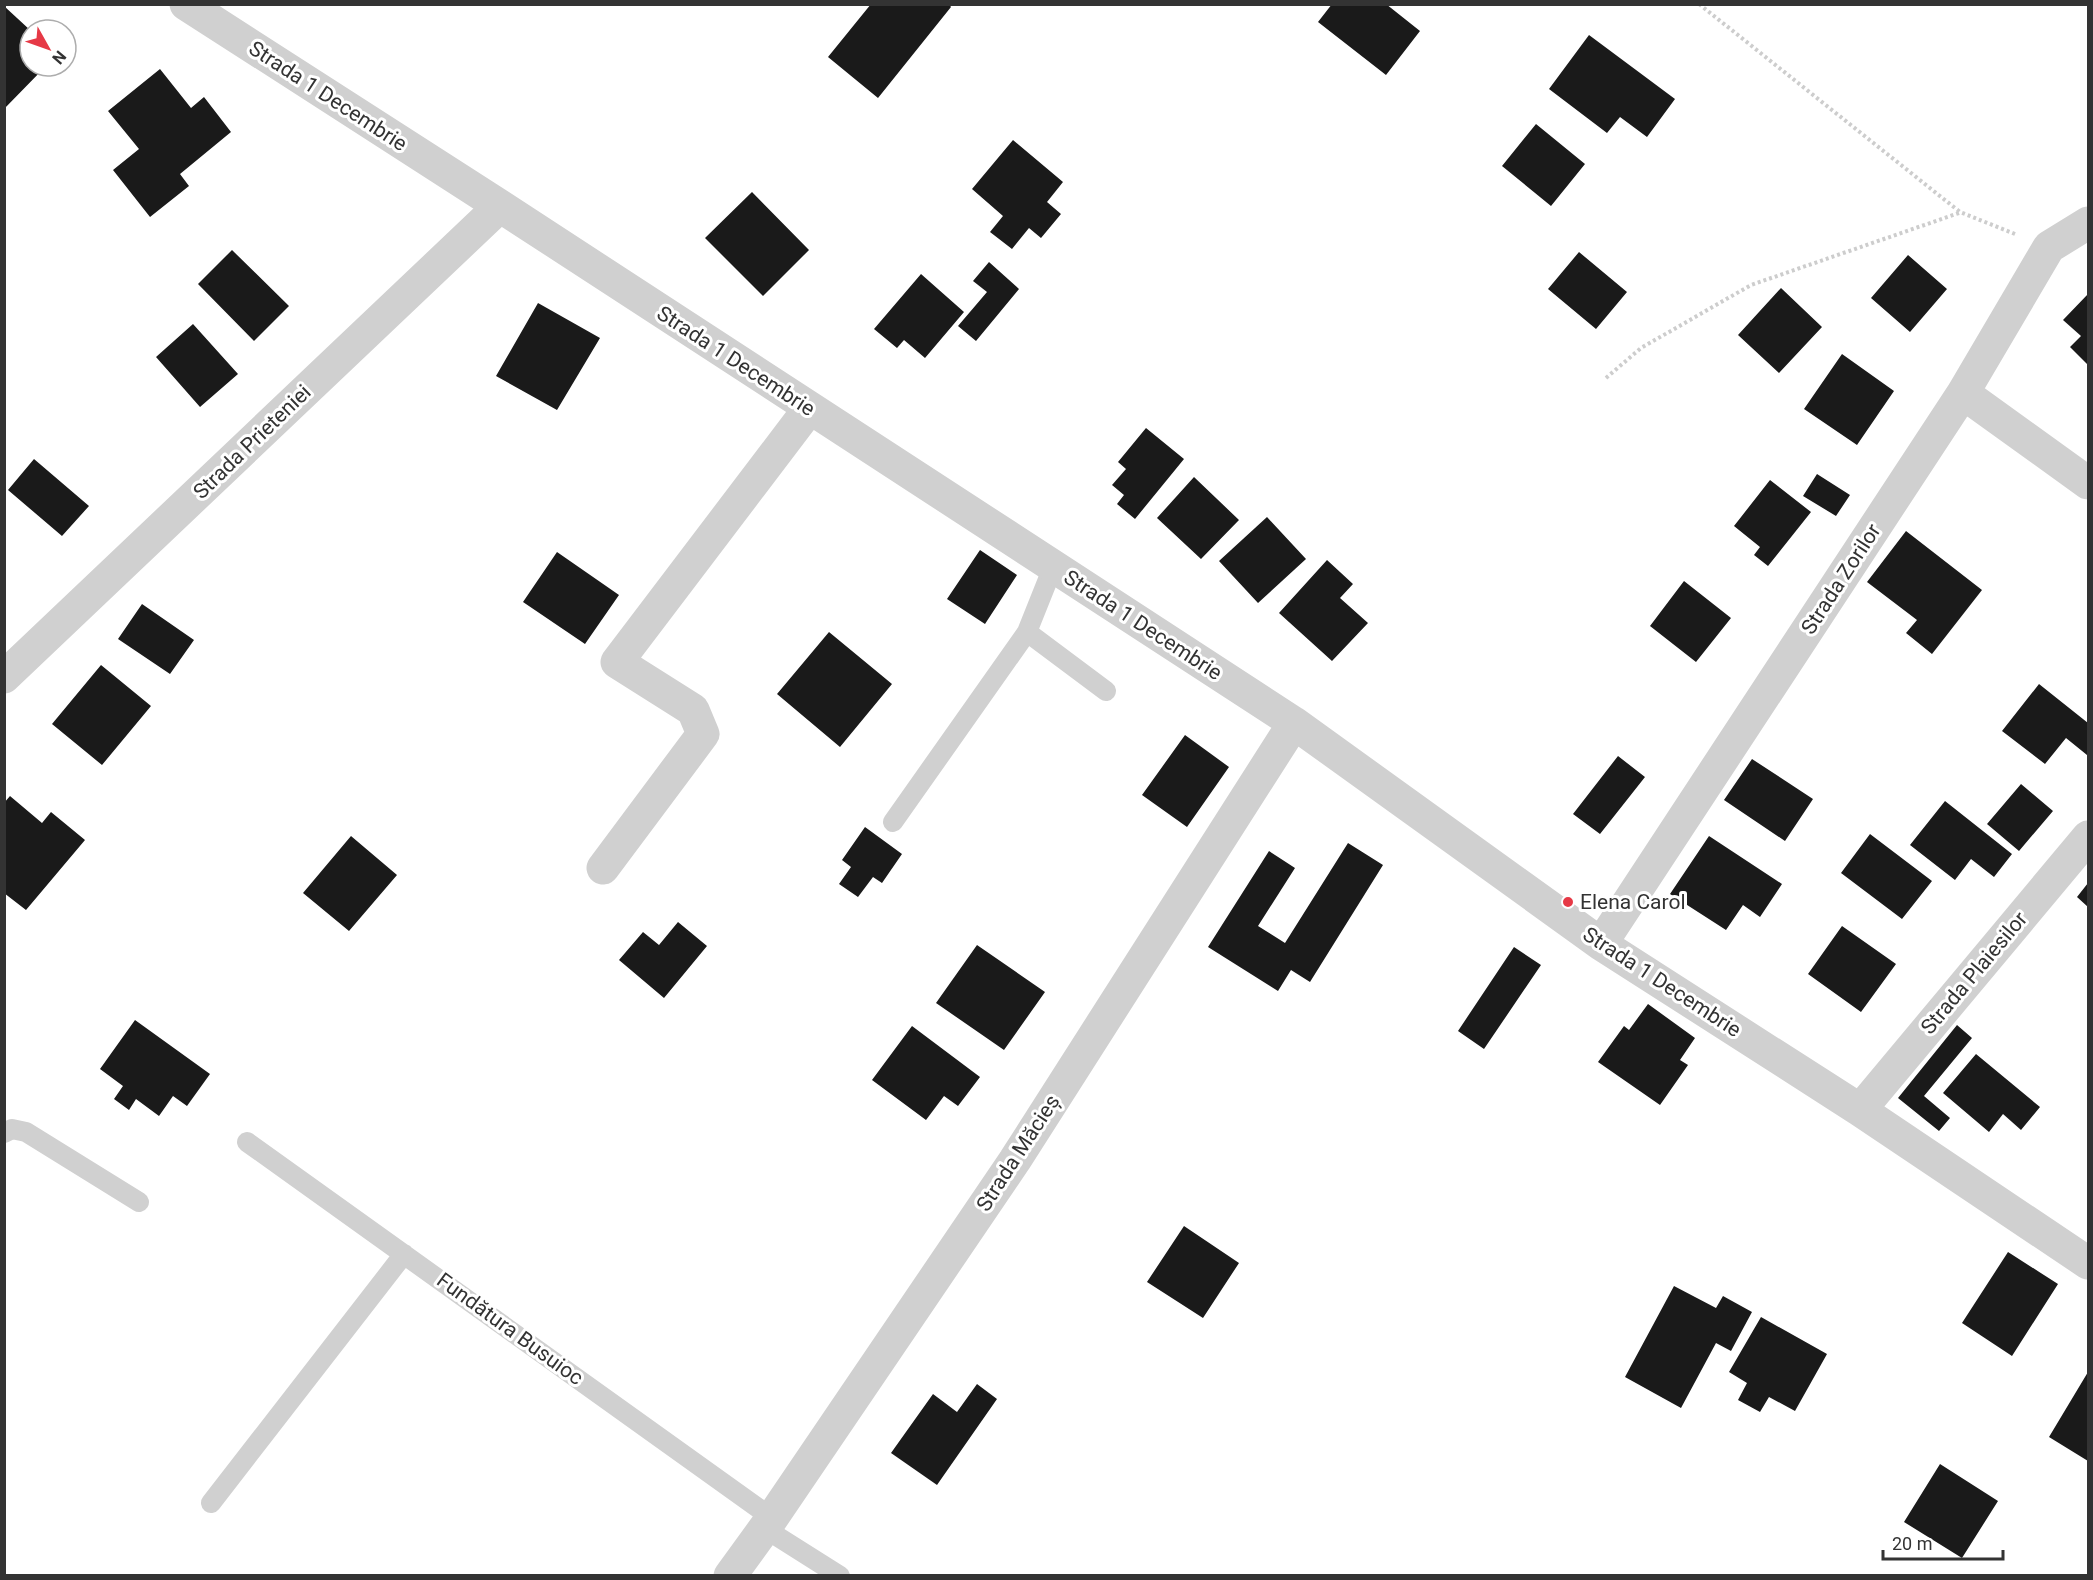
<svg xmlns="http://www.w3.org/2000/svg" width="2093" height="1580" viewBox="0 0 2093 1580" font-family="Roboto,sans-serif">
<rect width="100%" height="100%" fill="#fff"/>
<path fill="#1a1a1a" d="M871 4H949L951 7 878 98 828 57Z
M1332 4H1386L1420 31 1386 75 1318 22Z
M4 6 30 30V66H46L4 109Z
M1589 35 1675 99 1647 137 1620 117 1607 133 1549 89Z
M160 69 191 108 204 97 231 132 180 174 189 186 150 217 113 170 139 149 108 111Z
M1536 124 1585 164 1551 206 1502 166Z
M1013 140 1063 182 1047 202 1061 214 1041 238 1029 228 1012 249 990 232 1003 216 972 189Z
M752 192 809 250 763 296 705 238Z
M232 250 289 306 254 341 198 284Z
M1579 252 1627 292 1596 329 1548 289Z
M1908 255 1947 289 1910 332 1871 298Z
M989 262 1019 289 976 341 958 326 987 292 973 281Z
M921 274 964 312 925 358 904 340 897 348 874 329Z
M1781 288 1822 327 1779 373 1738 335Z
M2088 294V365L2070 347 2081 336 2063 320Z
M538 303 600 338 557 410 496 376Z
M193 324 238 374 200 407 156 357Z
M1842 354 1894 391 1857 445 1804 409Z
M1146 428 1184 459 1135 519 1117 504 1124 495 1112 485 1126 469 1118 462Z
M34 459 89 506 62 536 8 490Z
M1817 474 1850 495 1836 516 1803 496Z
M1194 477 1239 520 1201 559 1157 518Z
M1770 480 1811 512 1768 566 1754 555 1760 547 1734 526Z
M1267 517 1306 559 1258 603 1219 561Z
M1906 531 1982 590 1932 654 1906 633 1917 620 1867 582Z
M980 550 1017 575 985 624 947 599Z
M557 552 619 595 585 644 523 602Z
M1327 560 1353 584 1340 598 1368 623 1332 661 1279 613Z
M1684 581 1731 618 1696 662 1650 626Z
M142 604 194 640 170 674 118 639Z
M829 632 892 684 840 747 777 694Z
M101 665 151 706 102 765 52 724Z
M2039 684 2088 723V752L2087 755 2066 738 2045 764 2002 731Z
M1185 735 1229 767 1187 827 1142 795Z
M1618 756 1645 777 1600 834 1573 814Z
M1752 759 1813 799 1785 841 1724 800Z
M2021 784 2053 811 2019 851 1987 824Z
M10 796 42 823 51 812 85 840 26 910 4 893V803Z
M1945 801 2012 854 1994 877 1971 859 1955 880 1910 845Z
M865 827 902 854 882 883 873 877 858 897 839 884 851 867 842 860Z
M1870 834 1932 881 1902 919 1841 873Z
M351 836 397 875 349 931 303 893Z
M1709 836 1782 884 1760 917 1743 905 1726 930 1670 894Z
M1348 843 1383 865 1310 982 1291 970 1278 991 1208 947 1269 851 1295 868 1258 926 1285 943Z
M2088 883V907L2077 897Z
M678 922 707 946 664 998 619 960 643 932 659 945Z
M1842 926 1896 964 1861 1012 1808 974Z
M977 945 1045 992 1004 1050 936 1003Z
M1514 947 1541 965 1484 1049 1458 1031Z
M1648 1004 1695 1038 1680 1060 1688 1065 1660 1105 1598 1062 1624 1026 1629 1030Z
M135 1020 210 1074 187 1106 173 1096 159 1116 136 1099 129 1110 114 1099 123 1086 100 1069Z
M1957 1025 1972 1038 1924 1096 1950 1118 1939 1131 1898 1098Z
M912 1026 980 1077 958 1106 944 1096 926 1120 872 1080Z
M1976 1054 2040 1107 2021 1130 2003 1114 1989 1132 1943 1093Z
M1184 1226 1239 1263 1203 1318 1147 1282Z
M2008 1252 2058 1284 2012 1356 1962 1323Z
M1674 1286 1716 1308 1723 1296 1752 1312 1731 1351 1716 1343 1681 1408 1625 1377Z
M1761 1317 1827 1354 1795 1411 1769 1397 1760 1412 1738 1400 1747 1383 1729 1372Z
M2088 1372V1461L2049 1437Z
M977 1384 997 1399 937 1485 891 1453 933 1394 957 1412Z
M1940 1464 1998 1501 1962 1558 1904 1522Z"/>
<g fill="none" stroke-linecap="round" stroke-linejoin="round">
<path stroke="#cdcdcd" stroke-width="4" stroke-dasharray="3 3" stroke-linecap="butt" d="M1699 4 1960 212 2015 234
M1606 378 1641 348 1751 285 1959 213"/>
<path stroke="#d0d0d0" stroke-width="20" d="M1027 632 1106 691
M893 822 1027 632 1053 567
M4 1133 12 1129 26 1132 139 1202
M247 1142 772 1518
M211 1503 404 1254
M764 1528 840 1576"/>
<path stroke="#d0d0d0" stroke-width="33" d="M186 4 500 206 1294 723 1601 944 1860 1110 2088 1263
M1963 393 2088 483
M4 677 500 206
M603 868 703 734 693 710 617 662 809 409
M1601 944 1963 393 2049 247 2088 223
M1860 1110 2088 837
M730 1576 772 1518 1015 1160 1294 723"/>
</g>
<circle fill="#e63946" stroke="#fff" stroke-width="2" cx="1568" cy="902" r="6"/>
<g text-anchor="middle" stroke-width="6" stroke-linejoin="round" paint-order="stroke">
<g font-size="21" fill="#333" stroke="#fff">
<text transform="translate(328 96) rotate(33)" y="7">Strada 1 Decembrie</text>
<text transform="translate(736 361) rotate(33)" y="7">Strada 1 Decembrie</text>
<text transform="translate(252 442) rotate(-44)" y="7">Strada Prieteniei</text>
<text transform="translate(1841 579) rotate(-57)" y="7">Strada Zorilor</text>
<text transform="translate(1143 625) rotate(33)" y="7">Strada 1 Decembrie</text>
<text transform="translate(1974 973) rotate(-50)" y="7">Strada Plaiesilor</text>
<text transform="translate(1662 982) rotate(33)" y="7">Strada 1 Decembrie</text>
<text transform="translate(1018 1153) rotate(-57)" y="7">Strada Măcieș</text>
<text transform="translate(510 1329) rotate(36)" y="7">Fundătura Busuioc</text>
</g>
<g font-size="21" fill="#333" stroke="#fff" text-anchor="start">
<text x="1580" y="909">Elena Carol</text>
</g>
</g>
<rect width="2093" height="1580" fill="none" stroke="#333333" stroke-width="12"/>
<g transform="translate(48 48) rotate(130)"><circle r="28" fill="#ffffff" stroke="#adadad" stroke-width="1.5"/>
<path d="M0-4.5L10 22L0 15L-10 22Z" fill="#e63946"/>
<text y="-9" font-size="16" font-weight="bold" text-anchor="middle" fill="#333333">N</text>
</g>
<path d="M1883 1550v9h120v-9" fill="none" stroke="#333333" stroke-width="3"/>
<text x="1892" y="1550" font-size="18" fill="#333333" stroke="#ffffff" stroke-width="4.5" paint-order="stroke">20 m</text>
</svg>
